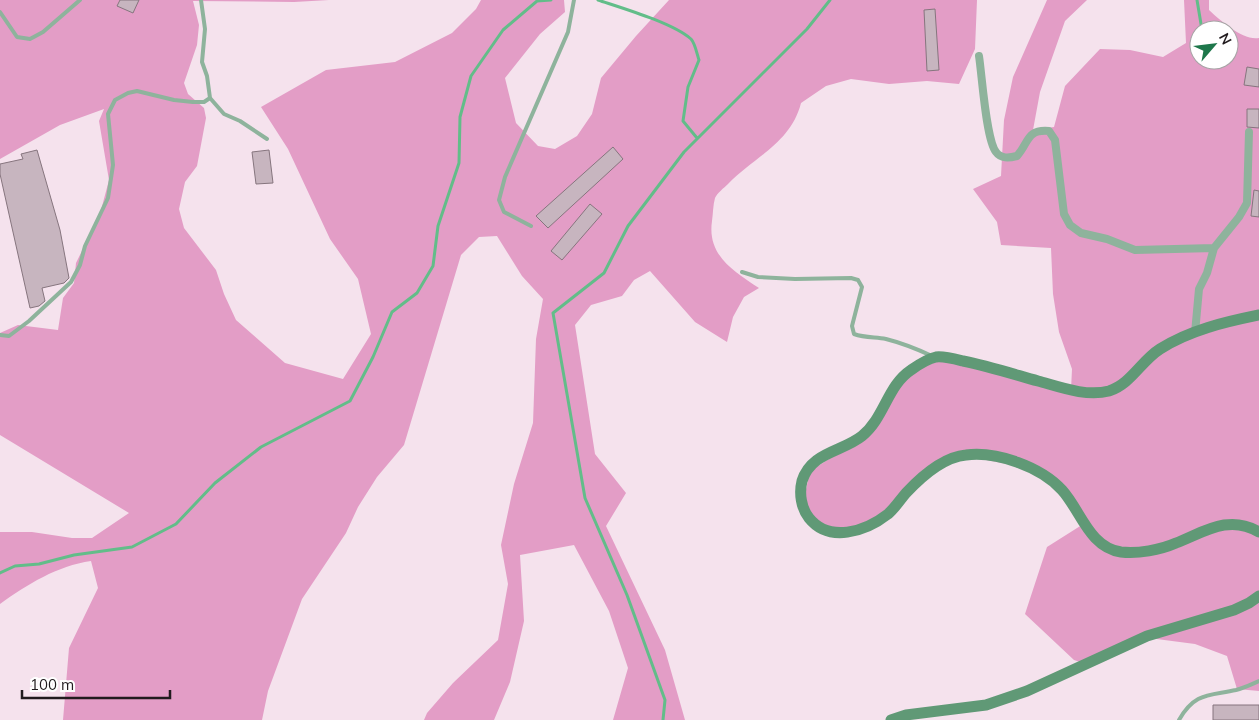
<svg xmlns="http://www.w3.org/2000/svg" width="1259" height="720" viewBox="0 0 1259 720" font-family="Mulish,sans-serif">
<rect width="100%" height="100%" fill="#f5e2ed"/>
<path fill="#e39dc6" fill-rule="evenodd" d="M0 0H329L294 2 193 1 199 25 197 45 184 83 188 94 204 108 206 118 197 166 185 182 179 209 184 228 216 270 224 294 236 320 285 363 343 379 371 334 358 279 330 239 288 149 261 107 326 70 395 62 452 33 476 9 481 0H564L565 12 540 34 505 78 516 123 538 146 555 149 577 136 592 114 601 78 636 36 669 0H977L975 49 959 84 927 81 889 84 851 79 826 86 801 103C791 143 754 157 728 184 724 188 717 193 715 198 713 205 713 214 712 221 707 255 733 271 759 288L744 297 733 317 727 342 695 322 650 271 634 280 622 296 591 305 575 325 595 454 626 493 606 526 665 650 685 720H613L628 668 609 611 574 545 520 555 524 621 510 682 494 720H424L427 713 453 683 498 640 508 584 501 545 514 484 533 423 536 339 543 299 522 276 497 236 479 237 461 255 404 445 377 477 358 507 346 533 302 599 268 691 262 720H63L69 648 98 588 91 561C57 566 28 584 0 604V532H32L72 538H92L129 513 0 435V333L18 325 58 330 63 298 74 283 76 263 100 214 109 180 99 121 104 109 60 125 0 159Z
M1047 0H1087L1065 21 1040 92 1033 130 1054 127 1065 86 1100 49 1130 50 1163 57 1186 43 1184 0H1209V10C1221 21 1243 41 1259 38V691L1237 689 1227 656 1195 644 1149 638 1089 665 1074 660 1025 614 1047 547 1085 523 1063 491 1028 468 965 456 929 475 873 526 824 531 803 503 810 471 850 446 903 379 938 359 1071 390 1072 369 1059 332 1053 294 1051 248 1001 245 997 222 973 189 1001 176 1004 120 1013 77ZM1199 30H1229V60H1199Z"/>
<g fill="none" stroke-linecap="round" stroke-linejoin="round">
<path stroke="#62bd89" stroke-width="3" d="M598 0C622 8 673 23 691 39 695 43 697 54 699 60L688 87 683 121 697 138
M1197 0 1202 30
M0 573 15 566 39 564 74 555 132 547 176 524 215 483 261 447 350 401 373 357 392 312 417 293 433 266 438 226 459 163 460 117 471 76 503 30 537 1 551 0
M663 720 665 700 627 595 585 498 553 313 604 273 628 226 684 152 807 29 830 0"/>
</g>
<path fill="#c7b5bf" stroke="#86757e" d="M120 0H139L133 13 117 6Z
M935 9 939 70 927 71 924 10Z
M1247 67 1259 69V87L1244 85Z
M1247 109H1259V128L1247 127Z
M613 147 623 159 548 228 536 216Z
M37 150 60 230 69 278 64 283 42 288 45 301 39 306 30 308 0 174V164L23 159 21 154Z
M269 150 273 183 256 184 252 152Z
M1254 190 1259 191V217L1251 216Z
M590 204 602 214 562 260 551 251Z
M1213 705H1259V720H1213Z"/>
<g fill="none" stroke-linecap="round" stroke-linejoin="round">
<path stroke="#8eb39c" stroke-width="4" d="M0 12 17 37 30 39 43 32 80 0
M210 98 224 114 240 121 267 139
M531 226 504 212 499 200 505 177 568 32 574 0
M742 272 758 277 795 279 851 278 858 280 862 287 852 326 854 334C865 338 875 337 886 339 902 343 917 349 932 356
M0 335 9 336 29 321 71 282 80 265 85 246 108 198 113 165 108 114 115 100 128 93 137 91 174 100 193 102H204L210 98 207 76 202 62 205 29 201 0
M1179 720C1195 692 1209 696 1236 690 1244 688 1252 684 1259 681"/>
<path stroke="#8eb39c" stroke-width="8" d="M979 56C982 75 986 140 996 152 1001 159 1009 158 1017 156 1029 143 1026 129 1049 131L1055 140 1064 214 1070 225 1081 233 1107 239 1135 250 1214 248 1207 273 1199 289 1195 333
M1214 248 1239 217 1247 203 1249 132"/>
<path stroke="#609976" stroke-width="11" d="M1259 315C1225 322 1190 330 1160 349 1141 361 1131 384 1109 391 1086 397 1060 387 1038 381 1013 374 988 366 963 361 955 359 944 356 936 357 927 359 918 365 911 370 887 386 885 417 862 436 842 452 811 452 802 481 799 493 801 508 809 518 829 543 865 532 888 514 895 508 900 500 906 493 921 477 943 457 966 455 997 451 1041 467 1062 490 1081 511 1089 547 1121 552 1138 554 1160 550 1176 543 1204 532 1229 514 1259 532
M891 720 906 715 986 705 1027 691 1147 636 1234 610 1249 603 1259 596"/>
</g>
<g transform="translate(1214 45) rotate(62)"><circle r="24" fill="#ffffff" stroke="#a6a4a5"/>
<path d="M0-4L9 19L0 12L-9 19Z" fill="#1e774b"/>
<text y="-8" font-size="14" font-weight="bold" text-anchor="middle" fill="#211b1e">N</text>
</g>
<path d="M22 690v8h148v-8" fill="none" stroke="#211b1e" stroke-width="2.5"/>
<text x="30" y="690" font-size="15" fill="#211b1e" stroke="#ffffff" stroke-width="4" paint-order="stroke">100 m</text>
</svg>
